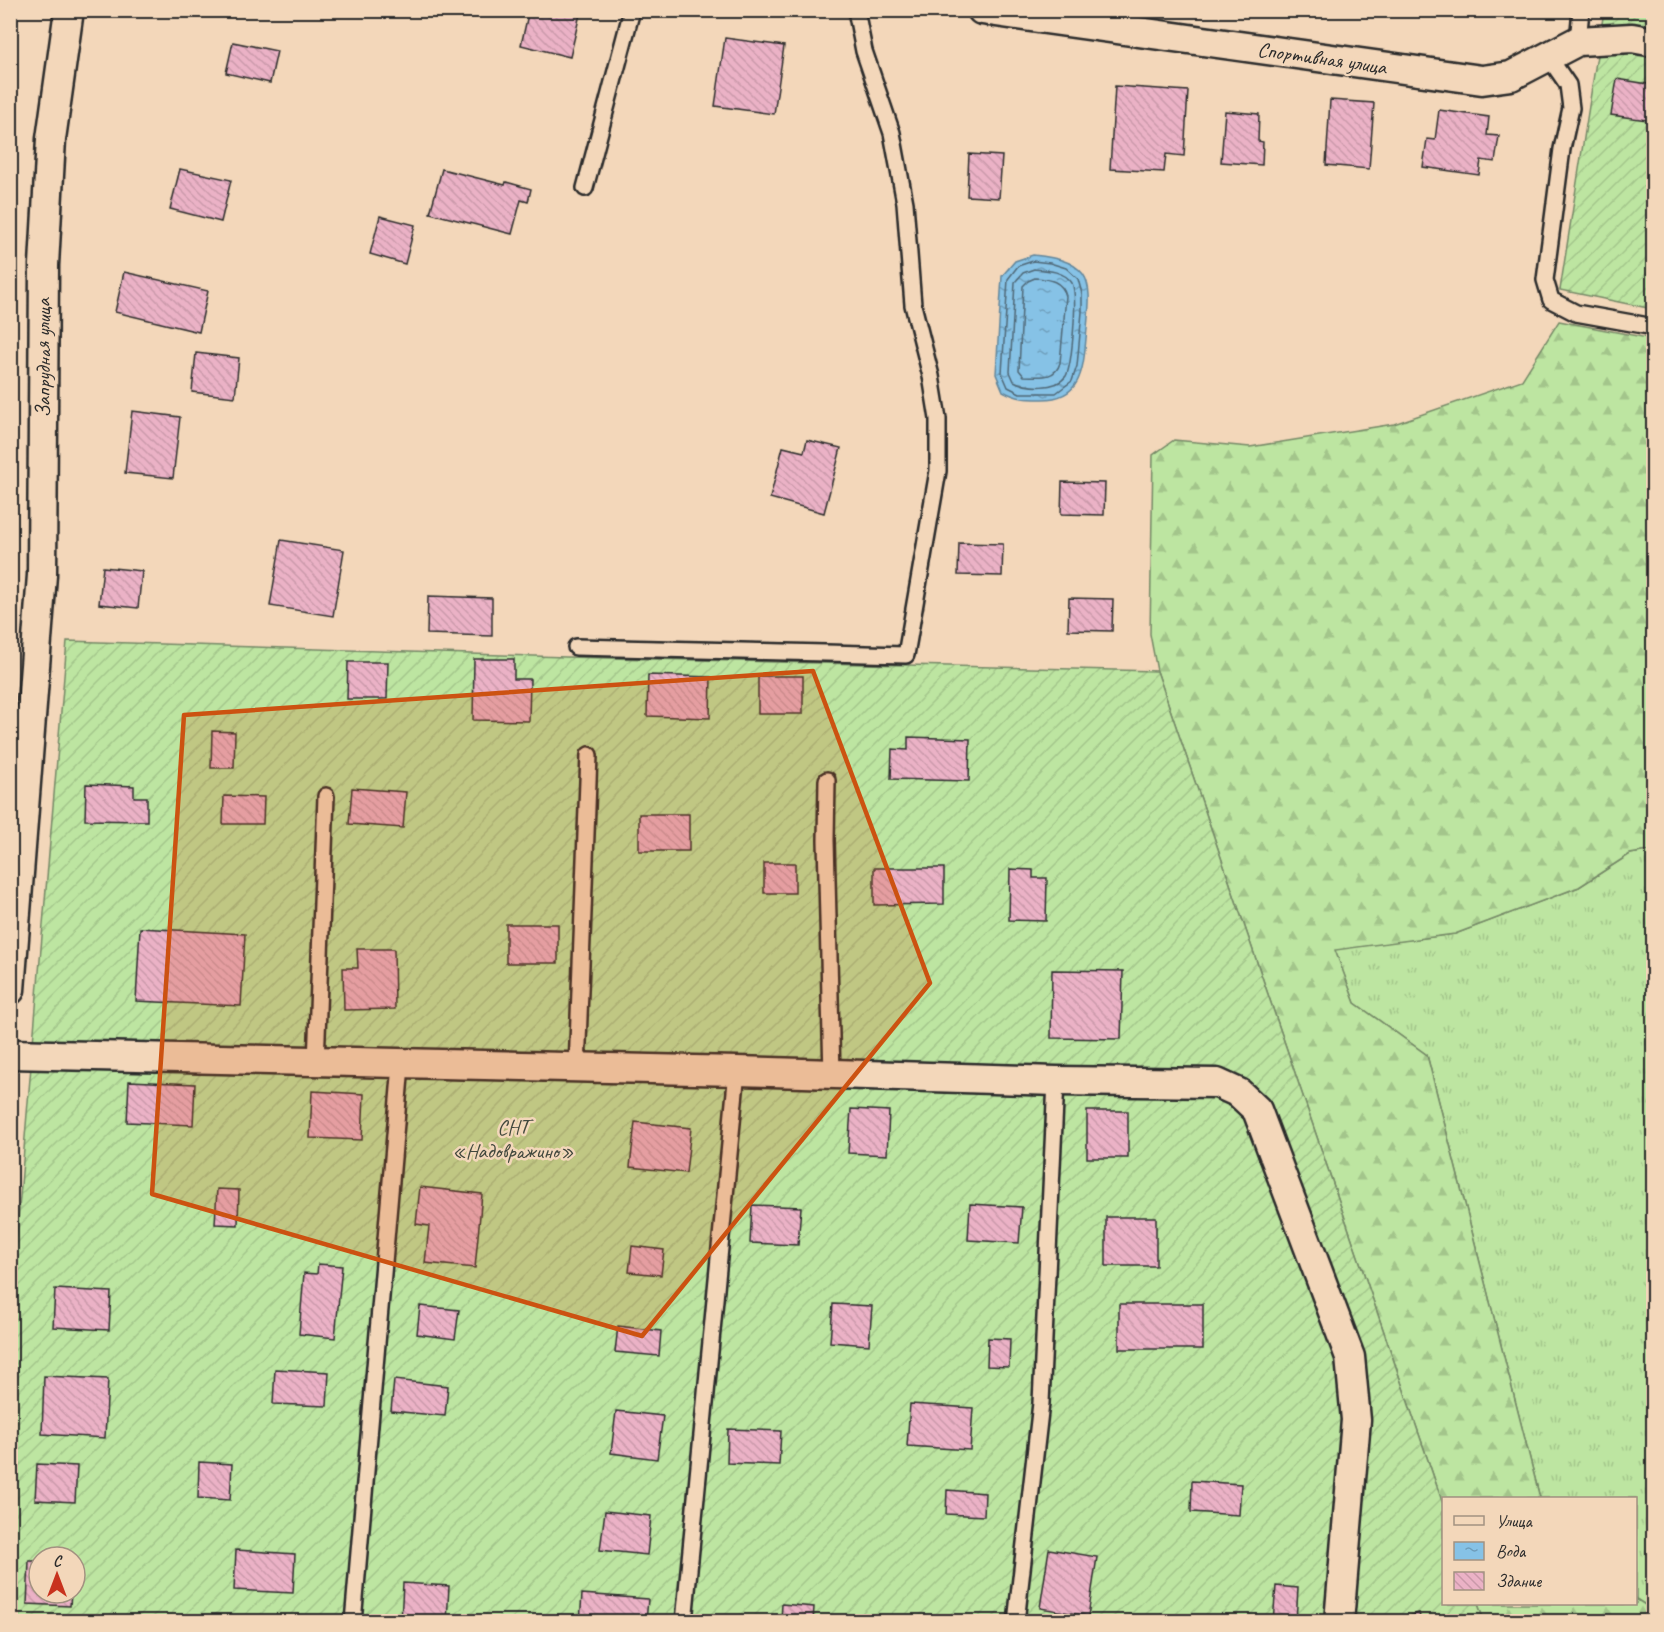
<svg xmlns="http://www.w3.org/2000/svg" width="1664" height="1632" viewBox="0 0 1664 1632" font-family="Caveat,sans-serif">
<defs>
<pattern id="grass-tufts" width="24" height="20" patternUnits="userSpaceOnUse" patternTransform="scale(1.5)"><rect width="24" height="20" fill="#bde5a1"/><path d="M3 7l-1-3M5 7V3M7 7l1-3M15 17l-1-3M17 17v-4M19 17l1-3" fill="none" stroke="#a3c58b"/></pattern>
<pattern id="forest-firs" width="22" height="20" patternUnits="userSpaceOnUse" patternTransform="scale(1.5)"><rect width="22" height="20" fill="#bde5a1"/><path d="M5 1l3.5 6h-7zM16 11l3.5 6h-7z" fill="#a3c58b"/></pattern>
<pattern id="garden-furrows" width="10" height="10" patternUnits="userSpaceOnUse" patternTransform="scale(1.5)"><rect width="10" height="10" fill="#bde5a1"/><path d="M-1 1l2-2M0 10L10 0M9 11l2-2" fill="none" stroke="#a3c58b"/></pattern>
<pattern id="water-ripples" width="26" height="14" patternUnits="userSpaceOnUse" patternTransform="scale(1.5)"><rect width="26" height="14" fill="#86c2e6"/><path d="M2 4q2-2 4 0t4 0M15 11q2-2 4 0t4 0" fill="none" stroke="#6e9ebb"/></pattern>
<pattern id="building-back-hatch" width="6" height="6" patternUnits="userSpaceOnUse" patternTransform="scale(1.5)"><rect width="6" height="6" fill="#ebb2c6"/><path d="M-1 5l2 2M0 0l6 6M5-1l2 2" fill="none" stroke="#ca99aa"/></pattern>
</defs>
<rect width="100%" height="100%" fill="#f3d7ba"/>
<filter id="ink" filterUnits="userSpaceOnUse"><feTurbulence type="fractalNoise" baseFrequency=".0167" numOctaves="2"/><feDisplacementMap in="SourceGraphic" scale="12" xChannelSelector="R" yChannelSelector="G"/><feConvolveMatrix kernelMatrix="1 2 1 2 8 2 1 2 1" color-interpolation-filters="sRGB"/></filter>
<g filter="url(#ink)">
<path fill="url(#grass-tufts)" stroke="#748866" stroke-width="1.5" d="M1653 850V1610L1636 1599V1498H1540L1427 1055 1355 1003 1334 949 1455 934 1579 887 1630 854Z"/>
<path fill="url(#forest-firs)" stroke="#748866" stroke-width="1.5" d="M1559 321 1653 339V850L1630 854 1579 887 1455 934 1335 950 1355 1003 1427 1055 1540 1498H1444L1443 1504 1157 671 1150 634 1153 455 1174 440 1250 447 1394 424 1522 380Z
M1636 1599 1653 1610V1621H1484L1478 1604H1636Z"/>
<path fill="url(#garden-furrows)" stroke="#748866" stroke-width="1.5" fill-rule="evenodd" d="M1604 11H1653V309L1560 290Z
M67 641 566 657 1157 671 1443 1504 1444 1604H1478L1484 1621 11 1622V1303ZM39 1557H75V1593H39Z"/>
<path fill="url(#water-ripples)" stroke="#62869b" stroke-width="1.5" d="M1033 255C1050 257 1072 259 1083 274 1093 288 1088 313 1087 329 1083 362 1086 399 1042 399 1025 399 1018 399 1003 391L996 374 1002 276 1015 261Z"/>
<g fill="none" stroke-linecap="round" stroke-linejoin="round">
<path stroke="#4f6776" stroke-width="1.5" d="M1033 261 1050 263 1066 268 1078 279 1082 294V312L1077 366 1072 381 1056 393H1020L1008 387 1002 373 1008 279 1018 266Z
M1034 269C1046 270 1065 271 1072 283 1078 295 1072 365 1066 376 1056 390 1027 388 1014 381L1010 372 1015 282 1023 273Z
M1035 278C1050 279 1062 281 1066 296L1060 363C1055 380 1039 376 1024 376L1019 370 1023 286 1028 281Z"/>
</g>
<path fill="url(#building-back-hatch)" stroke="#2b2b2b" stroke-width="1.5" d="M529 10H566L580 14 570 57 521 45Z
M725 38 784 46 774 114 715 106Z
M233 42 277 51 270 83 226 73Z
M1617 79 1654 85V121L1611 115Z
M1115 86 1188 91 1184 156 1166 154 1164 172 1110 169Z
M1330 100 1374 103 1369 169 1326 165Z
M1439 110 1489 117 1487 135 1499 136 1495 162 1481 160 1479 175 1423 167 1427 139 1435 140Z
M1225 111 1259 114 1258 141 1263 142 1262 165 1221 162Z
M969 154 1002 156 999 198 967 196Z
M180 169 231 180 221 222 170 209Z
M442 169 505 185 506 182 531 189 528 202 521 200 512 234 430 213Z
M380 216 415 225 405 264 370 254Z
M124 272 208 291 199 332 115 312Z
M196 353 239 358 235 397 192 392Z
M132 411 180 417 173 478 125 473Z
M807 440 841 448 824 513 770 498 783 447 804 452Z
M1062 482 1105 483 1104 515 1061 514Z
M281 540 344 550 333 616 270 606Z
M959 543 1003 544 1002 576 958 575Z
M103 567 142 571 138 608 99 604Z
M428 596 492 598V636L427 634Z
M1069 598 1113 599 1112 631 1068 630Z
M474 659H514V679H530L529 721 473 720Z
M348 662H388L387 699H347Z
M648 675 711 677 710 718 647 716Z
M758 676H803V714H758Z
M212 731 235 732 234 768H211Z
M908 737 970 739 969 781 891 779 892 749 908 750Z
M86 784 134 786V797H147V821L85 820Z
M352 788 406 792 403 828 349 824Z
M224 796 264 797 263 824H223Z
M639 814H689V851H639Z
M764 863H795V893H764Z
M874 868H944V904L874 905Z
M1010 869 1033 870V878H1047L1046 921 1009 920Z
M506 924H558V963H506Z
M140 928 245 934 241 1006 136 1001Z
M357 949H394L395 1009 344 1010 343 968H358Z
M1052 970 1123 971 1121 1039 1051 1038Z
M129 1081 195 1084 193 1125 127 1122Z
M312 1091 364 1094 362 1140 310 1138Z
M851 1109 889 1111 887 1155 848 1153Z
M1087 1111H1128V1158H1087Z
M635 1122 691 1128 686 1173 630 1167Z
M420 1187 482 1194 475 1268 425 1263 429 1226 416 1224Z
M217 1189 239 1190 238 1225 215 1224Z
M970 1204 1022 1207 1019 1243 968 1240Z
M752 1205 801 1207 798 1245 750 1243Z
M1106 1217H1156V1266H1106Z
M632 1246 664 1250 661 1275 629 1272Z
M318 1264 342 1266 335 1338 299 1334 304 1273 317 1274Z
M55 1289 111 1292 109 1330 53 1327Z
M833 1304 872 1306 869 1345 830 1342Z
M1119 1304H1203V1349H1119Z
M420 1306 459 1310 455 1339 417 1334Z
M618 1326 661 1331 659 1356 615 1352Z
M988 1338 1010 1339 1009 1367 987 1366Z
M275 1369 329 1372 327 1406 273 1404Z
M44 1376 108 1379 105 1438 42 1434Z
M394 1380 448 1386 445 1416 391 1411Z
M910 1404 973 1408 970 1450 907 1446Z
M616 1411 663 1416 657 1459 611 1453Z
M728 1429 781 1431 779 1465 727 1463Z
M199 1462 232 1464 230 1500 198 1498Z
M37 1464 77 1466 75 1502 35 1500Z
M1192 1481 1241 1484 1239 1515 1191 1512Z
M947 1490 985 1493 984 1516 946 1514Z
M605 1511 651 1516 647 1555 600 1550Z
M1049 1549 1097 1557 1088 1616 1040 1608Z
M236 1550 295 1554 293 1593 234 1590Z
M29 1561H39V1593H71L70 1606 27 1604Z
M403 1583 449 1586 447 1622H401Z
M1276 1586 1298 1588 1296 1622 1273 1621Z
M582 1594 648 1599 646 1622H580Z
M782 1604 814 1607 813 1622H755V1619L781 1620Z
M1419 1613 1421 1622H1390Z"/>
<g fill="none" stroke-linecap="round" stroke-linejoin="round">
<defs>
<path id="service" d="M1578 41 1581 10
M1548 56 1568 85 1571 108 1562 149 1545 280 1551 300 1576 313 1654 327
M585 188 632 10
M576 647 906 655 938 471V419L931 376 913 305 905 203 892 133 864 51 856 10
M827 780 826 840 832 1075
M316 1063 326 796
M577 1069 589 755
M353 1622 401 1065
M684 1622 737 1071
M1016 1622 1041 1403 1056 1081"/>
<path id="minor" d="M982 10 1482 80 1511 76 1578 41 1632 38 1654 42
M10 990 42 575 44 265 51 139 69 10
M10 1054 737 1071 1056 1081 1217 1083 1239 1093 1257 1110 1350 1357 1356 1420 1339 1622"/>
</defs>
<use href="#service" stroke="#2b2b2b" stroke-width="20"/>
<use href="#minor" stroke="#2b2b2b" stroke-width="33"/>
<use href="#service" stroke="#f3d7ba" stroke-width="15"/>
<use href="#minor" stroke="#f3d7ba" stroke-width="28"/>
</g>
</g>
<path fill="#cc5211" fill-opacity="0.2" stroke="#cc5211" stroke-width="4.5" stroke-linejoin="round" d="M813 671 930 983 642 1336 152 1194 184 715Z"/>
<g text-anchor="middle" stroke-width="5" stroke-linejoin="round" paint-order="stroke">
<g font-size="21" fill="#2b2b2b" stroke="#f3d7ba">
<text transform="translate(1322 58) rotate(8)" y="7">Спортивная улица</text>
<text transform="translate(43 358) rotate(-90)" y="7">Запрудная улица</text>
</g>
<g font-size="21" fill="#41473d" stroke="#f3d7ba">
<text x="513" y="1134">СНТ<tspan x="513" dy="24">«Надовражино»</tspan></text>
</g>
</g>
<rect width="1664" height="1632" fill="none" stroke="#f3d7ba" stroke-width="36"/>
<rect x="18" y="18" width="1628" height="1596" fill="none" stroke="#2b2b2b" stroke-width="2" filter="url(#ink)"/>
<rect x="1442" y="1497" width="195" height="108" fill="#f3d7ba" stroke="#a39281" stroke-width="1.5"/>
<rect x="1454" y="1516" width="30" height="9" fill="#f3d7ba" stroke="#a39281" stroke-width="1.5"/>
<text x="1496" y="1527" font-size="18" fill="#2b2b2b">Улица</text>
<rect x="1454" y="1542" width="30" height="18" fill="url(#water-ripples)" stroke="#a39281" stroke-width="1.5"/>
<text x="1496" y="1557" font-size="18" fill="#2b2b2b">Вода</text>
<rect x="1454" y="1572" width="30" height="18" fill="url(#building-back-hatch)" stroke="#a39281" stroke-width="1.5"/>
<text x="1496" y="1587" font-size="18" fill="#2b2b2b">Здание</text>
<g transform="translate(57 1575)"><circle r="28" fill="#f3d7ba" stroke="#a39281" stroke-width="1.5"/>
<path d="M0-4.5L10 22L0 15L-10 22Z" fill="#c8321e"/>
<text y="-9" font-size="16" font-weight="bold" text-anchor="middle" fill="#2b2b2b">С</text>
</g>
</svg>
